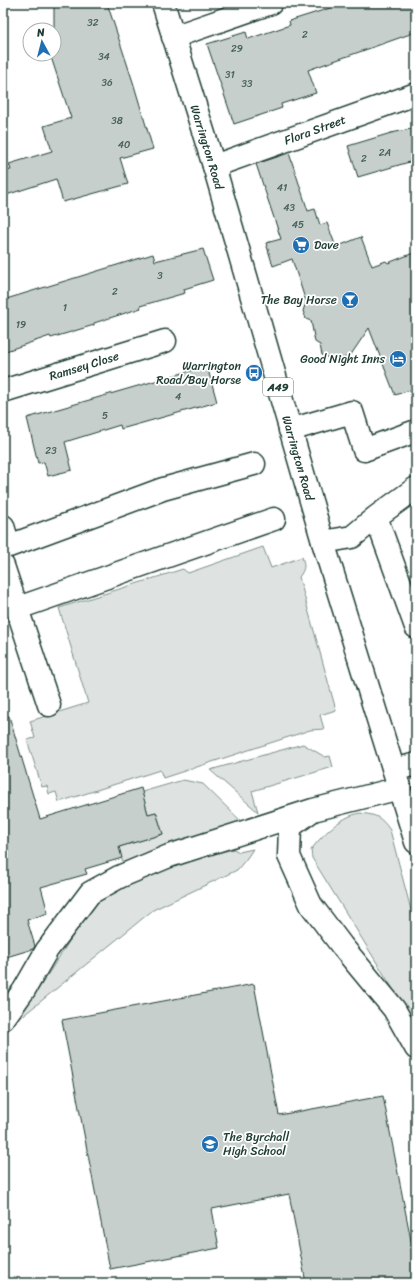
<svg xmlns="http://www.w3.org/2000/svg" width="419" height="1286" viewBox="0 0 419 1286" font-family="Sriracha,sans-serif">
<rect width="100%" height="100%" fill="#fff"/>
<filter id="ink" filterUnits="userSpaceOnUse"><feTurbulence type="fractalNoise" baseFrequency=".025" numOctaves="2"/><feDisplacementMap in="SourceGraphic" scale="8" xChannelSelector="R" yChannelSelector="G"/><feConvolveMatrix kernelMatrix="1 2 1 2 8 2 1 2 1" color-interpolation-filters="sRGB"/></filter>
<g filter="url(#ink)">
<path fill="#dee3e2" stroke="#7e908b" d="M263 547 271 568 302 557C305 566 305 569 299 577L336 710 320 715 324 729 310 730 163 778 160 770 59 802 56 792 49 794 47 786 42 787 27 740 35 738 30 721 88 703 59 608 183 569 188 573Z
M303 744 325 757 330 756 333 767 252 791 258 812 210 770Z
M183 780 203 784 242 822 123 864 119 847 163 834 156 812 148 814 142 792Z
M360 813C376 815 380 816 390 830L416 929V1026L312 858 311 850C323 834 340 817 360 813Z
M234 849 239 852 253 849 247 858 237 870 153 910 19 1019 94 903 147 876 204 856Z"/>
<path fill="#c7cfcc" stroke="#1f3d34" d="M54 3H102L108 6 133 82 153 149 120 158 128 184 63 202 56 179 3 196V171L11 170 9 164 52 151 44 126 71 118 50 54H54Z
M346 3H416V32L308 70 316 93 281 104 282 108 234 124 207 44 246 32 248 39 290 25 289 21Z
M416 128V160L358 177 348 146 391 133Z
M289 153 308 211 315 209 320 225 327 223 336 247 361 237 372 266 386 261 388 263 416 252V388L395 395 369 328 350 356 335 361 322 355 320 345 315 342 311 321 306 319 303 311 306 302 292 259 273 266 266 243 281 239 256 164Z
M203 249 213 280 184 289 185 293 140 306 141 308 94 323V325L51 338 50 336 3 352V300L153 254 155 261Z
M207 366 217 402 121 429 120 425 65 442 72 470 48 476 44 462 38 463 27 418Z
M9 716 40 819 141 788 148 814 156 812 163 834 119 847 122 858 85 869 87 874 41 887 48 913 27 920 35 946 33 949 3 958V717Z
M254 984 279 1115 383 1096 416 1266V1283H306L289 1194 212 1209 219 1248 110 1269 62 1020Z"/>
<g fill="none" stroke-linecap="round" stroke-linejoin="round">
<defs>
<path id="minor" d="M173 37 271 3
M214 166 416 94
M3 391 165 341
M290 430 352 412 364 450 416 431
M376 517 416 488
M3 526 9 546 163 489 254 464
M323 542 352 537 376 517 416 627
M3 566 49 705
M18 608 274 519
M394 770 416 764
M400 788 313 810 290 827 289 856 311 905 342 946 394 1009 416 1048
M3 1019 24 990 47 950 90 893 119 877 169 856 313 810"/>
<path id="major" d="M163 3 214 166 323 542 416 842"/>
</defs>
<use href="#minor" stroke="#1f3d34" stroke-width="25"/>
<use href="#major" stroke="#1f3d34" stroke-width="25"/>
<use href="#minor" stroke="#fff" stroke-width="22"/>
<use href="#major" stroke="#fff" stroke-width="22"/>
</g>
</g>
<defs>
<symbol id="supermarket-disc" viewBox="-11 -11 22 22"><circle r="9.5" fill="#1f6fb2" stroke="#fff"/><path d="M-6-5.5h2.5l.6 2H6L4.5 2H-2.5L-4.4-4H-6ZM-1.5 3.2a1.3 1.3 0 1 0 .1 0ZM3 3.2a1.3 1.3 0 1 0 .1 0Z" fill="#fff"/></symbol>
<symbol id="bar-disc" viewBox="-11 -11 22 22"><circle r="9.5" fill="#1f6fb2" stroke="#fff"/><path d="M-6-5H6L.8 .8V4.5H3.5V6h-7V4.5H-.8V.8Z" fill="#fff"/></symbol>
<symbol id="hotel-disc" viewBox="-11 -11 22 22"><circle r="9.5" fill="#1f6fb2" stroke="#fff"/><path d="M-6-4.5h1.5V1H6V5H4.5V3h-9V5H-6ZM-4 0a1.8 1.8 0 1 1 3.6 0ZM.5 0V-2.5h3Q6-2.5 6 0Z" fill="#fff"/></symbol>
<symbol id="bus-disc" viewBox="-11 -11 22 22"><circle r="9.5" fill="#1f6fb2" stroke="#fff"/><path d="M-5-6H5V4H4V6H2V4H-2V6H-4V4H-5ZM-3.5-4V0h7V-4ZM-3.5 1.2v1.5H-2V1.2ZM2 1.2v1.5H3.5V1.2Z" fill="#fff"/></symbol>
<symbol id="school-disc" viewBox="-11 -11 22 22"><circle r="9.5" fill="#1f6fb2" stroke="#fff"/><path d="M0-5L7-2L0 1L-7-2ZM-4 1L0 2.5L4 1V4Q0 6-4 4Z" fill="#fff"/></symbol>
</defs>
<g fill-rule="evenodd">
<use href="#supermarket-disc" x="291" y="235" width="20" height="20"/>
<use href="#bar-disc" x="340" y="290" width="20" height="20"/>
<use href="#hotel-disc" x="388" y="349" width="20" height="20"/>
<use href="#bus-disc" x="244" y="363" width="20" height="20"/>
<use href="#school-disc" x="200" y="1134" width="20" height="20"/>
</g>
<g text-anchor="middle" stroke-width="3.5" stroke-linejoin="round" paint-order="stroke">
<g font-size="10" fill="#49625a">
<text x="93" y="26">32</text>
<text x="305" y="38">2</text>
<text x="237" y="52">29</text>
<text x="104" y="60">34</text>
<text x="230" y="78">31</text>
<text x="107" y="86">36</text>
<text x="247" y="87">33</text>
<text x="117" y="124">38</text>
<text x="124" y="148">40</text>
<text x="385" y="156">2A</text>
<text x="364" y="162">2</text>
<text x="282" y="191">41</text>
<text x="289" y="211">43</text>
<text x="298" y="228">45</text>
<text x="160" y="279">3</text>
<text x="115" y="295">2</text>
<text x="65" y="311">1</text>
<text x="21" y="328">19</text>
<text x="178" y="400">4</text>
<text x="105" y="419">5</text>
<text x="51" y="454">23</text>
</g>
<rect fill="#fff" stroke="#627771" stroke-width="1" x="263" y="378" width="30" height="18" rx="3"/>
<g font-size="11" font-weight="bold" fill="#1f3d34">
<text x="278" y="391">A49</text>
</g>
<g font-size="12" fill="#1f3d34" stroke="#fff">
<text transform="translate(315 130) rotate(-20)" y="4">Flora Street</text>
<text transform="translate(207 147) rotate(73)" y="4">Warrington Road</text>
<text transform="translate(84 366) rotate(-17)" y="4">Ramsey Close</text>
<text transform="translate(298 458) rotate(74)" y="4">Warrington Road</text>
</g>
<g font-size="12" fill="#1f3d34" stroke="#fff" text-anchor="end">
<text x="314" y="249" text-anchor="start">Dave</text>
<text x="337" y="304">The Bay Horse</text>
<text x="385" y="363">Good Night Inns</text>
<text x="241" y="370">Warrington<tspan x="241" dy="14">Road/Bay Horse</tspan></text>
<text x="223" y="1141" text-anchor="start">The Byrchall<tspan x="223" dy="14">High School</tspan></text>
</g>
</g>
<rect width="419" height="1286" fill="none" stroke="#fff" stroke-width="16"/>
<rect x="8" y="8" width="403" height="1270" fill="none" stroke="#1f3d34" stroke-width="1.5" filter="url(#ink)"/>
<g transform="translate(42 42) rotate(353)"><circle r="19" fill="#ffffff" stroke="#a5b1ae"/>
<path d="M0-3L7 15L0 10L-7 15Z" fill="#1f6fb2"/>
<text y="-6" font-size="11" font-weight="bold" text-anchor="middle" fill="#1f3d34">N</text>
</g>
</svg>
